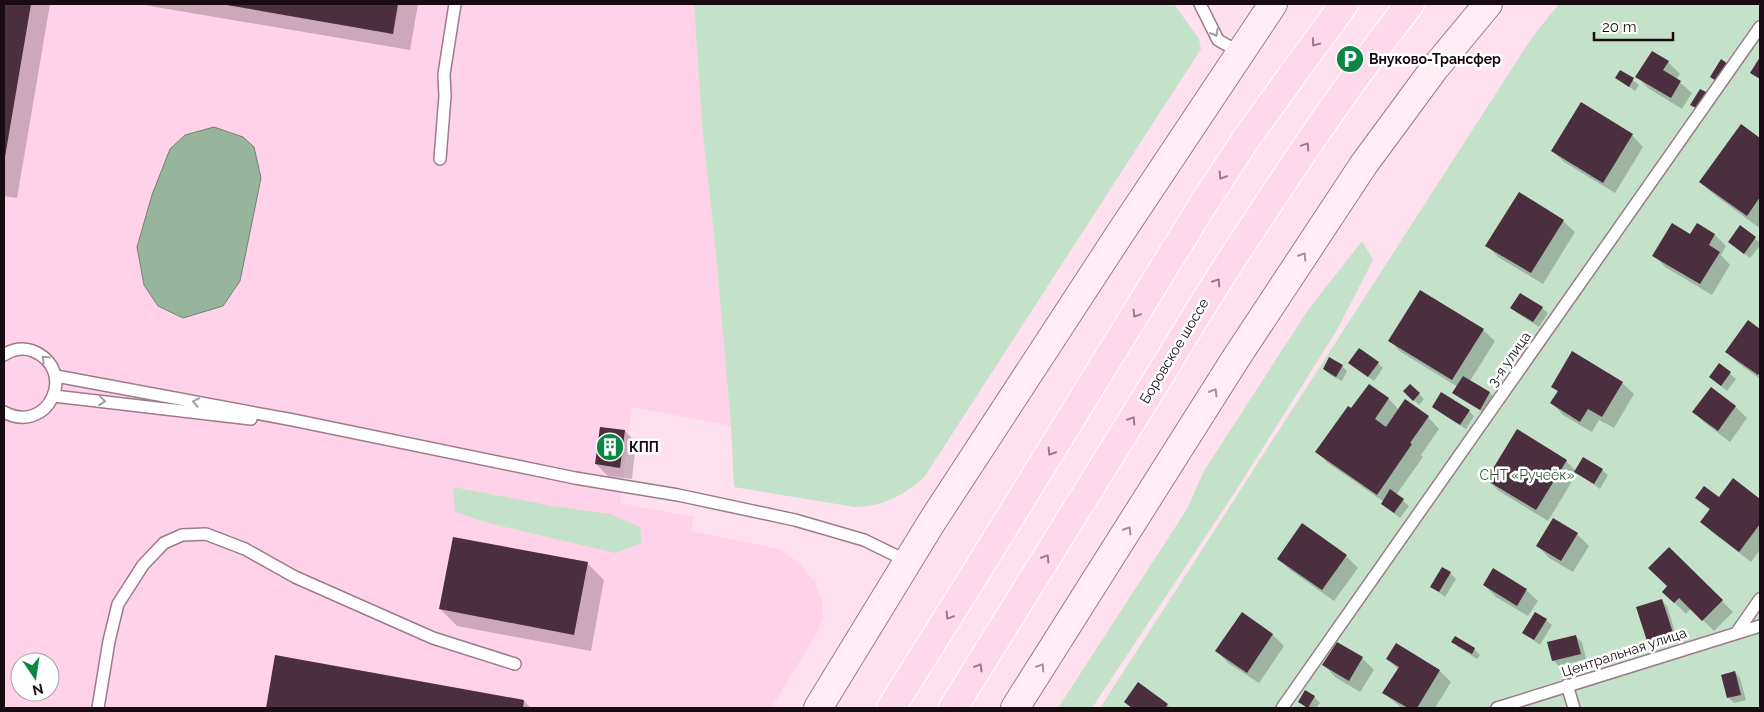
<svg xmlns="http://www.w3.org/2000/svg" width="1764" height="712" viewBox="0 0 1764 712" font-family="Raleway,sans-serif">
<rect width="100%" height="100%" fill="#fee0ef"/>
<path fill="#ffd2e9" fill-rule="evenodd" d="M4 4H694L702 127 715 244 731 426 632 407 620 503 694 517 691 531 779 549 798 562 815 582 822 602 823 617 817 633 771 708H4ZM20 662H50V692H20Z"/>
<path fill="#c4e2ca" d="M694 4H1174L1199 39 1201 49 925 476C905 495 882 507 855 507L734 487 731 426 715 244 702 127Z
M1559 4H1760V708H1100L1533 36Z
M1362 241 1373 260 1337 330 1235 492 1092 708H1058L1187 509 1204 471 1308 310Z
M453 487 553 506 610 514 640 527 642 543 615 553 488 523 455 512Z"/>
<path fill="#97b59d" stroke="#718273" d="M214 127 243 137 254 147 261 178 240 281 223 306 183 318 158 306 144 285 137 247 152 195 170 149 185 135Z"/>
<path fill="#0003" d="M4 4H50L17 198 4 196Z
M138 4H418L410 50Z
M1668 62 1680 74 1676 79 1692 93 1682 109 1648 88 1637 76Z
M1621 71 1639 85 1635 91 1617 78Z
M1741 125 1760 139V224L1758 227 1712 193 1700 182Z
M1632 135 1643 147 1615 193 1564 162 1553 151Z
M1563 221 1575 232 1543 284 1498 257 1487 245Z
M1698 225 1715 235 1726 246 1721 255 1730 265 1712 295 1665 267 1654 255 1691 236Z
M1741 227 1760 243V246L1750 258 1735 247Z
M1512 308H1542L1548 313 1539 327 1517 313Z
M1748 321 1760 330V379L1738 363 1727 352Z
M1483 330 1495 341 1470 381 1490 393 1495 399 1486 414 1460 398 1454 393 1458 387 1401 352 1390 341Z
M1573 353 1622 383 1634 394 1614 428 1599 420 1592 432 1563 415 1552 403 1558 392 1552 386Z
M1378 363 1383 368 1374 381 1356 368Z
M1720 365 1736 379 1727 391 1710 377Z
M1342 366 1347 371 1342 381 1330 375 1324 369Z
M1369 385 1389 399 1399 410 1428 417 1439 429 1421 455 1423 457 1396 495 1409 506 1400 518 1388 509 1382 504 1384 502 1328 463 1317 452 1352 410Z
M1410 385 1424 399 1419 405 1404 391Z
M1711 389 1736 407 1747 418 1730 442 1705 423 1694 412Z
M1433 407 1469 411 1474 416 1466 429 1439 412Z
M625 431 636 442 632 479 608 476 596 464Z
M1566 461 1576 471 1602 470 1608 475 1600 489 1577 473 1548 521 1499 491 1488 480Z
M1733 480 1760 500V550L1751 562 1713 533 1701 522 1710 510 1697 497 1719 498Z
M1302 524 1346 556 1358 568 1334 601 1290 570 1278 558Z
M1577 534 1589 546 1573 572 1549 558 1538 546Z
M1669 549 1733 612 1714 631 1691 608 1686 614 1664 592 1669 586Z
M587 563 604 580 591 651 457 626 440 609Z
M1450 573 1456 579 1445 597 1432 587Z
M1484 585 1526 590 1538 601 1528 616 1496 597Z
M1661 600 1667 606 1677 638 1654 646 1648 641 1637 608Z
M1242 614 1273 635 1284 646 1259 683 1228 663 1217 651Z
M1546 620 1552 625 1540 645 1524 633Z
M1576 637 1582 642 1586 659 1559 666 1553 660Z
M1453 642 1474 649 1480 655 1477 659 1458 647Z
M1337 643 1362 658 1374 670 1360 692 1335 677 1324 665Z
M1396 645 1440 671 1451 682 1435 708H1402L1384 693 1398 669 1387 659Z
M276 657 524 701 531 708H267Z
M1735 672 1740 678 1746 700 1734 703 1728 697Z
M1314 697 1320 703 1316 708H1306L1300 702Z
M1125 702 1167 705 1171 708H1132Z"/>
<path fill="#4b2f3e" d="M4 4H31L5 157H4Z
M221 4H398L393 34Z
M1652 51 1669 61 1663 70 1681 81 1671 98 1635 77Z
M1760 57V79L1750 73Z
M1721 59 1728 64 1718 82 1710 77Z
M1620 70 1634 78 1629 87 1615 78Z
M1700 89 1708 93 1698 109 1690 105Z
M1581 102 1633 134 1603 183 1551 151Z
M1741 124 1760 138V197L1747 216 1699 182Z
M1519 192 1564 220 1531 273 1485 246Z
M1672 223 1690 234 1697 223 1715 234 1709 245 1720 252 1700 284 1652 256Z
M1740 225 1756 237 1744 254 1728 242Z
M1420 290 1484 329 1452 380 1388 341Z
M1520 293 1543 307 1533 322 1510 308Z
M1748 320 1760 329V372L1758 375 1725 352Z
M1359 348 1379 362 1368 377 1348 363Z
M1572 351 1623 382 1602 417 1588 409 1580 422 1550 403 1558 391 1551 387Z
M1329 357 1343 365 1336 377 1323 369Z
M1719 363 1731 372 1721 386 1709 377Z
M1463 376 1490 392 1480 410 1452 393Z
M1369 384 1389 398 1375 419 1386 427 1405 399 1429 416 1410 443 1412 444 1377 495 1315 452 1348 406 1351 408Z
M1410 384 1420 393 1413 401 1403 391Z
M1711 387 1736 406 1718 431 1692 412Z
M1441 392 1470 410 1460 425 1432 407Z
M600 427 625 430 620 468 595 464Z
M1517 429 1567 460 1536 510 1486 480Z
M1583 457 1603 469 1594 484 1574 472Z
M1733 478 1760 499V524L1739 552 1700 522 1710 509 1695 498 1704 486 1719 497Z
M1390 489 1404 499 1394 513 1381 504Z
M1553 518 1578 533 1561 561 1536 546Z
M1302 523 1347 555 1322 590 1277 559Z
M453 537 588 562 574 635 439 609Z
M1669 547 1723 600 1702 621 1679 598 1674 603 1662 592 1667 586 1648 568Z
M1442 567 1451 572 1439 592 1430 587Z
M1493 568 1527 589 1517 606 1483 585Z
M1662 599 1673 633 1647 641 1636 607Z
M1242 612 1273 634 1247 673 1215 651Z
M1535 612 1547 619 1534 640 1522 633Z
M1576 635 1581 654 1552 661 1547 642Z
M1455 636 1475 648 1472 654 1451 642Z
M1337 642 1363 657 1349 681 1322 665Z
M1396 643 1440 670 1417 708H1408L1382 693 1399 667 1386 659Z
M275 655 524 700 523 708H266Z
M1735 671 1741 695 1727 698 1721 675Z
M1138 682 1168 704 1165 708H1132L1124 702Z
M1305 690 1315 696 1308 708 1298 702Z"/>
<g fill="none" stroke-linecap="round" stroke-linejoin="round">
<defs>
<path id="lane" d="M1200 4 1218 40 1239 52
M440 159 445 96 444 74 455 4
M4 355C12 349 24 347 33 351 79 370 48 436 4 412
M56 376 293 420 575 478 678 495 795 520 864 540 907 561
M54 396 251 419
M1737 632 1760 599
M1567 685 1574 708
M98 708 109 641 118 604 143 565 164 543 182 535 206 534 245 549 295 577 433 638 515 664
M1282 708 1760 27
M1497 708 1760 626"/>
<path id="secondary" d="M818 708 933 520 1121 232 1273 4
M1015 708 1236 358 1364 164 1434 69 1488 4"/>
<path id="primary" d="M891 708 975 574 1202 206 1248 136 1344 4
M953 708 1167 364C1197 313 1228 264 1261 215 1308 143 1357 72 1410 4"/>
</defs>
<use href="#lane" stroke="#9c7b8c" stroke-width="14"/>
<use href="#secondary" stroke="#9c7b8c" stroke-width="30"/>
<use href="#primary" stroke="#fff" stroke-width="30"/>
<use href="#lane" stroke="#fff" stroke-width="11"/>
<use href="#secondary" stroke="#ffecf5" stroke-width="28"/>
<use href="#primary" stroke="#fed9ec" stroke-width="28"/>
</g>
<defs><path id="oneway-chevron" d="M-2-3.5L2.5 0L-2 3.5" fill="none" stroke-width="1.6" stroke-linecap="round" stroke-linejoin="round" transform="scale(1.25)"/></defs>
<g stroke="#a39ea0">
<use href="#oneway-chevron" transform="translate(1215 33) rotate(60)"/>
<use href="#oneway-chevron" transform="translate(45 359) rotate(-136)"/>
<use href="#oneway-chevron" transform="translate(102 401) rotate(6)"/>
<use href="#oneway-chevron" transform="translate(196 402) rotate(-169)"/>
</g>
<g stroke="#967d8a">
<use href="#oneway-chevron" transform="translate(1315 43) rotate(127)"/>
<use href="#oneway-chevron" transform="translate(1306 146) rotate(-56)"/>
<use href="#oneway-chevron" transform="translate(1222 176) rotate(123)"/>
<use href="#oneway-chevron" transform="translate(1217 282) rotate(-57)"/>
<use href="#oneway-chevron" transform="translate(1136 314) rotate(122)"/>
<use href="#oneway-chevron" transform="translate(1132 420) rotate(-58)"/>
<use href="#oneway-chevron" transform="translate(1051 452) rotate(122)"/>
<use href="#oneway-chevron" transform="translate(1046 558) rotate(-58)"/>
<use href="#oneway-chevron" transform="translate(949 616) rotate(122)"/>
<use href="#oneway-chevron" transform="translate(979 667) rotate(-59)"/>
</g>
<g stroke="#a3929a">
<use href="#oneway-chevron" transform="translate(1303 256) rotate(-57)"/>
<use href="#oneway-chevron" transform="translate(1214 392) rotate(-58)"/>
<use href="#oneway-chevron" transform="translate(1128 530) rotate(-58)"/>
<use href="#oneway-chevron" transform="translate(1041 667) rotate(-57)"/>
</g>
<defs>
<symbol id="parking-disc" viewBox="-11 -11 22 22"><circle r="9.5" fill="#0a8843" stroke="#fff"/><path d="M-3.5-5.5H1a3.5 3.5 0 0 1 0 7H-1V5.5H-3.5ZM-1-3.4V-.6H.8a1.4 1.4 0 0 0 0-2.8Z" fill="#fff"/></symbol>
<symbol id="building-disc" viewBox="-11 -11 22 22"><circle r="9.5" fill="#0a8843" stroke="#fff"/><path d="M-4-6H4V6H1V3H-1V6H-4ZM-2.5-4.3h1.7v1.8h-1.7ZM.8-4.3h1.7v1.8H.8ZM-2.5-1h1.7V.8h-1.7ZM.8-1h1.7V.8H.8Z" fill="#fff"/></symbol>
</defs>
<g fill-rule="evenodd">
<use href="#parking-disc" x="1334" y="43" width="32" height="32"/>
<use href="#building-disc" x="594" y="431" width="32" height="32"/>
</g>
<g text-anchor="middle" stroke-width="5" stroke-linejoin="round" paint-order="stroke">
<g font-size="14" font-weight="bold" fill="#180c12" stroke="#fff" text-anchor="start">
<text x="1369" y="64">Внуково-Трансфер</text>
<text x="629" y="452">КПП</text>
</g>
<g font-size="14" fill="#180c12" stroke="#fff">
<text transform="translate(1174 351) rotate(-59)" y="5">Боровское шоссе</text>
<text transform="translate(1509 359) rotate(-55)" y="5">3-я улица</text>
<text transform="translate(1624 652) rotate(-18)" y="5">Центральная улица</text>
</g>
<g font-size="14" fill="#2b5c39" stroke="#fff">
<text x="1527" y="480">СНТ «Ручеёк»</text>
</g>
</g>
<rect width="1764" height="712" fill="none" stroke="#180c12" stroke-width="10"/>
<g transform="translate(35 677) rotate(167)"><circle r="24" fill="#ffffff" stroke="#a39ea0"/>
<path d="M0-4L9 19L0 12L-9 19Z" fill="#0a8843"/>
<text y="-8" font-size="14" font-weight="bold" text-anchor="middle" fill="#180c12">N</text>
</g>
<path d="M1594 32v8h79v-8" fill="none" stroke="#180c12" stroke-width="2.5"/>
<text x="1602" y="32" font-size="15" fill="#180c12" stroke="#ffffff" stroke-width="4" paint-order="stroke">20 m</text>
</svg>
